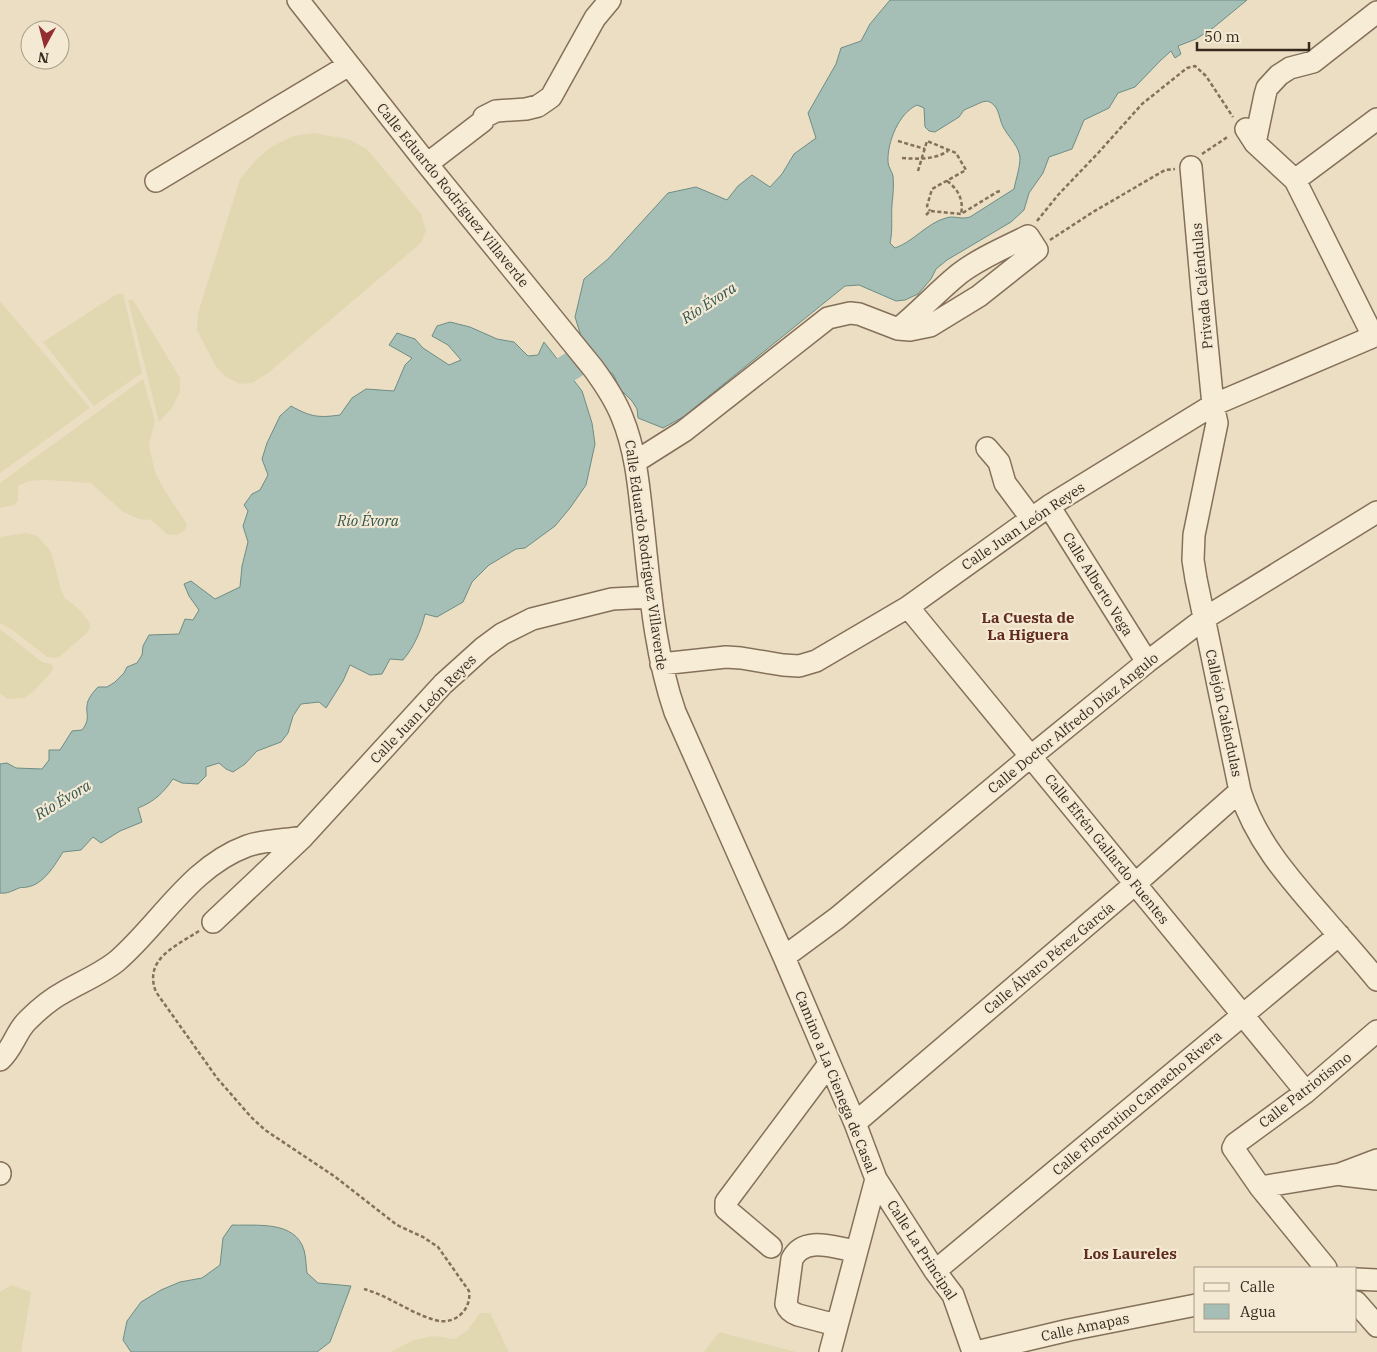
<svg xmlns="http://www.w3.org/2000/svg" width="1377" height="1352" viewBox="0 0 1377 1352" font-family="'IBM Plex Serif',serif">
<rect width="100%" height="100%" fill="#ecdec3"/>
<path fill="#e1d8b1" d="M313 133 348 139 367 149 421 214 426 231 421 243 267 374 252 383 240 384 226 377 216 367 197 330 198 313 240 179 256 160 271 147 293 136Z
M117 294H123L142 373 94 406 43 342Z
M128 300H133L180 378V391L172 408 159 422Z
M0 301 90 408 0 473Z
M143 379 155 421 149 444 152 460 156 475 165 491 187 524 185 530 177 535 167 534 151 520 139 519 123 512 91 483 46 480 29 481 18 486V501L14 505 0 508V483Z
M25 533 36 535 49 549 52 555 61 590 65 598 80 610 89 622 90 627 87 633 58 658 47 657 14 631 0 623V537Z
M0 629 42 662 51 664 54 669 34 691 24 698 8 699 0 694Z
M11 1285 31 1292 21 1352H0V1292Z
M480 1313H490L509 1352H390L414 1340 434 1336 454 1339 467 1331Z
M719 1332 796 1352H704Z"/>
<path fill="#a5bfb7" stroke="#6d8d84" fill-rule="evenodd" d="M890 0H1247L1213 28 1196 39 1178 46 1181 54 1175 58 1171 51 1160 61 1135 87 1118 93 1109 108 1084 120 1072 149 1049 157 1043 173 1029 193 1024 210 1011 222 947 260 936 269 931 279 918 294 905 300 896 301 859 285 845 286 683 417 663 428 638 418 637 409 632 401 620 389 613 374 603 369 582 339 575 317 584 279 608 259 668 193 696 187 727 200 738 186 752 175 770 187 782 174 794 154 816 138 808 113 836 64 841 48 861 41 870 24ZM987 101C1001 105 998 121 1005 130 1010 139 1019 146 1020 158 1020 167 1016 179 1014 189L970 217C960 220 954 215 946 218 927 223 913 242 895 248L890 243C893 230 891 217 892 204 893 195 894 185 893 176 892 171 888 167 888 162 887 142 899 113 917 105L924 108 925 127 929 131 935 132 959 117 964 110 982 102Z
M450 322 470 327 497 339 514 342 528 356 538 355 544 342 582 391 592 423 595 444 586 485 570 508 555 526 525 548 516 549 489 565 472 582 463 602 437 617 425 614C421 631 414 647 403 660L390 659 382 674 370 675 350 665 343 681 326 708 319 702 301 704 293 716 288 733 281 742 257 751 245 764 233 772 226 769 219 763 206 767V776L198 784 182 783 173 779C164 792 154 802 138 808L142 822 120 831 101 843 93 837 81 850 63 852C55 865 43 885 27 887 24 888 21 887 19 888 12 891 7 894 0 893V764L7 763 16 768 42 769 49 760V750H60L72 731 82 730C92 717 84 714 88 701 90 696 94 691 98 687H107L115 682 124 673 127 667 137 663 142 655 143 646 149 635 179 634 185 619 193 620 199 610 189 596 184 584 191 581 215 599 240 587 242 566 248 542 243 526 248 511 244 505 252 494 260 490 268 475 262 459 267 443 280 416 291 406C311 417 318 418 340 415L352 398 366 389 394 391 405 365 412 358 389 345 397 333 415 339 423 348 449 365 461 360 448 345 432 336 437 326Z
M232 1225C256 1226 295 1220 304 1250 306 1257 306 1266 307 1273L318 1283 351 1286 330 1342 317 1352H131L123 1340 127 1321 141 1302 161 1290 180 1282 202 1278 220 1265 223 1238Z"/>
<g fill="none" stroke-linecap="round" stroke-linejoin="round">
<path stroke="#a5bfb7" stroke-width="28" d="M534 390 607 343"/>
<defs>
<path id="minor" d="M298 0 427 164 593 368C604 383 615 399 622 417 636 451 639 488 643 525 650 588 654 651 675 712L784 957 855 1123 876 1179 830 1352
M1246 129 1255 143 1295 180 1373 336
M1255 143 1265 95 1267 88 1279 75 1290 68 1313 62 1377 12
M427 164 483 121 484 117 496 111 526 109 538 106 551 97 595 18 610 0
M1191 167 1203 303 1213 405 1217 423 1194 535 1193 560 1196 579 1240 791C1255 840 1289 878 1322 916 1340 937 1359 958 1377 980
M1295 180 1377 119
M156 181 349 65
M987 448 999 462 1005 483 1031 518
M635 462 684 431 828 318 850 313 859 314 898 329 910 330 930 326 979 296 1037 250 1028 236C1006 247 978 259 959 274 938 291 920 311 898 329
M1049 506 1147 662
M908 607 1306 1092
M661 664 726 657 741 658 783 665 799 666 816 661 908 607 1049 506 1213 405 1377 335
M213 922 303 837 443 684 483 648 502 634 532 619 612 599 651 597
M784 957 837 918 1030 757 1147 662 1205 618 1377 512
M0 1060C13 1049 16 1031 28 1020 39 1009 51 999 64 992 81 982 101 974 117 961 160 924 190 867 247 846 264 840 285 840 303 837
M855 1123 1135 884 1240 791
M0 1174V1173
M1343 1175 1377 1179
M876 1179 935 1271 953 1295 973 1352
M1260 1187 1340 1174 1377 1160
M771 1247 726 1209V1202L829 1064
M1326 1268 1260 1187 1233 1148 1235 1144 1306 1092 1377 1031
M935 1271 1339 935
M1356 1279 1377 1280
M1356 1302 1377 1326
M836 1325 798 1315C792 1313 788 1310 786 1304L792 1259C804 1235 835 1248 856 1251
M976 1352 1069 1330 1196 1305"/>
</defs>
<use href="#minor" stroke="#85705b" stroke-width="24"/>
<path stroke="#85705b" stroke-width="2.5" stroke-dasharray="4 2.5" stroke-linecap="butt" d="M898 141 925 149
M1202 154 1229 136
M902 158C918 159 934 160 948 151
M918 171 927 141 956 153 966 170 932 189 927 206 930 211
M947 181C958 189 964 200 961 214
M926 215 930 211 961 214 997 192 1000 191
M1037 221 1058 195 1099 152 1142 104 1187 68 1195 66 1206 76 1233 117
M1050 240 1093 212 1165 170 1175 169
M199 931C176 946 143 959 156 992L217 1078 251 1117 265 1130 334 1176 397 1225 423 1237 438 1247 469 1291C472 1310 454 1326 435 1320 410 1313 389 1296 364 1289"/>
<use href="#minor" stroke="#f7ecd6" stroke-width="21"/>
</g>
<g text-anchor="middle" stroke-width="4.5" stroke-linejoin="round" paint-order="stroke">
<g font-size="14" fill="#36291e" stroke="#f4e9d3">
<text transform="translate(453 195) rotate(51)" y="5">Calle Eduardo Rodríguez Villaverde</text>
<text transform="translate(1202 286) rotate(-95)" y="5">Privada Caléndulas</text>
<text transform="translate(1023 526) rotate(-34)" y="5">Calle Juan León Reyes</text>
<text transform="translate(646 555) rotate(82)" y="5">Calle Eduardo Rodríguez Villaverde</text>
<text transform="translate(1098 584) rotate(58)" y="5">Calle Alberto Vega</text>
<text transform="translate(423 709) rotate(-46)" y="5">Calle Juan León Reyes</text>
<text transform="translate(1224 713) rotate(78)" y="5">Callejón Caléndulas</text>
<text transform="translate(1073 723) rotate(-39)" y="5">Calle Doctor Alfredo Díaz Angulo</text>
<text transform="translate(1107 849) rotate(51)" y="5">Calle Efrén Gallardo Fuentes</text>
<text transform="translate(1049 958) rotate(-40)" y="5">Calle Álvaro Pérez García</text>
<text transform="translate(836 1082) rotate(68)" y="5">Camino a La Cienega de Casal</text>
<text transform="translate(1305 1090) rotate(-38)" y="5">Calle Patriotismo</text>
<text transform="translate(1137 1103) rotate(-40)" y="5">Calle Florentino Camacho Rivera</text>
<text transform="translate(922 1250) rotate(57)" y="5">Calle La Principal</text>
<text transform="translate(1085 1327) rotate(-12)" y="5">Calle Amapas</text>
</g>
<g font-size="15" font-style="italic" fill="#2e5551" stroke="#f4e9d3">
<text transform="translate(709 303) rotate(-33)" y="5">Río Évora</text>
<text x="368" y="526">Río Évora</text>
<text transform="translate(63 800) rotate(-31)" y="5">Río Évora</text>
</g>
<g font-size="15" font-weight="bold" fill="#612b20" stroke="#f4e9d3">
<text x="1028" y="623">La Cuesta de<tspan x="1028" dy="17">La Higuera</tspan></text>
<text x="1130" y="1259">Los Laureles</text>
</g>
</g>
<rect x="1194" y="1267" width="162" height="65" fill="#f4e9d3" stroke="#a89c8b"/>
<rect x="1204" y="1283" width="25" height="8" fill="#f7ecd6" stroke="#a89c8b"/>
<text x="1240" y="1292" font-size="15" fill="#36291e">Calle</text>
<rect x="1204" y="1304" width="25" height="15" fill="#a5bfb7" stroke="#a89c8b"/>
<text x="1240" y="1317" font-size="15" fill="#36291e">Agua</text>
<g transform="translate(45 45) rotate(187)"><circle r="24" fill="#f4e9d3" stroke="#a89c8b"/>
<path d="M0-4L9 19L0 12L-9 19Z" fill="#922e32"/>
<text y="-8" font-size="14" font-weight="bold" text-anchor="middle" fill="#36291e">N</text>
</g>
<path d="M1197 42v8h112v-8" fill="none" stroke="#36291e" stroke-width="2.5"/>
<text x="1204" y="42" font-size="15" fill="#36291e" stroke="#f4e9d3" stroke-width="4" paint-order="stroke">50 m</text>
</svg>
